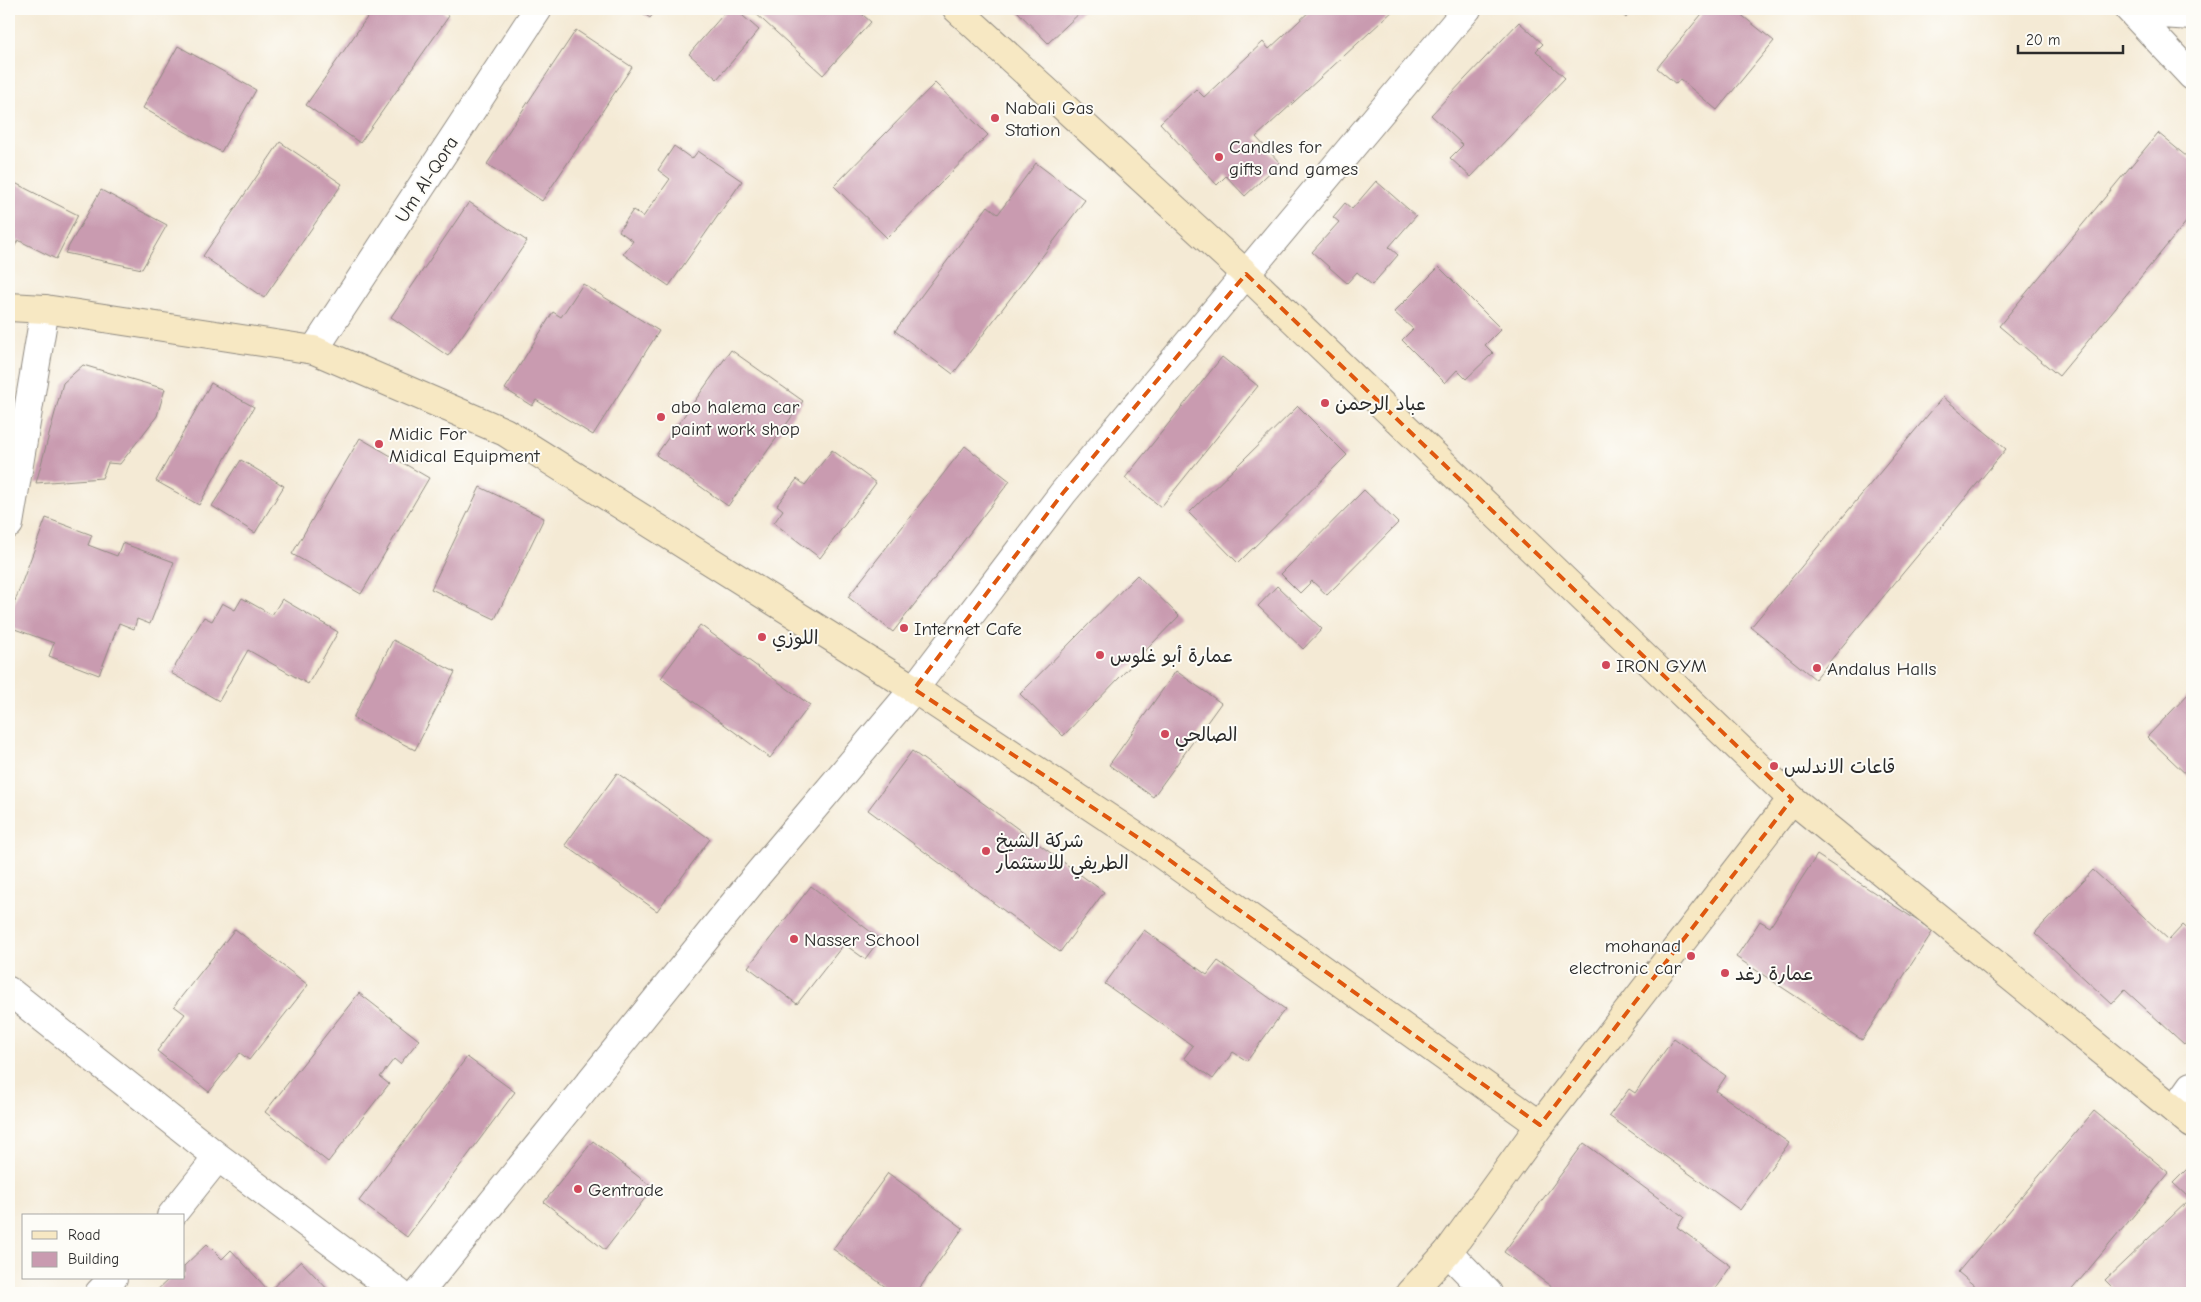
<svg xmlns="http://www.w3.org/2000/svg" width="2201" height="1302" viewBox="0 0 2201 1302" font-family="'Comic Neue','Playpen Sans Arabic',sans-serif">
<rect width="100%" height="100%" fill="#fdfcf7"/>
<filter id="ink" filterUnits="userSpaceOnUse"><feTurbulence type="fractalNoise" baseFrequency=".02" numOctaves="2"/><feDisplacementMap in="SourceGraphic" scale="10" xChannelSelector="R" yChannelSelector="G"/><feConvolveMatrix kernelMatrix="1 2 1 2 8 2 1 2 1" color-interpolation-filters="sRGB"/></filter>
<filter id="wash" filterUnits="userSpaceOnUse"><feTurbulence type="fractalNoise" baseFrequency=".0096" numOctaves="4" result="noise"/><feDisplacementMap in="SourceGraphic" scale="20" xChannelSelector="R" yChannelSelector="G"/><feGaussianBlur stdDeviation="1.12" result="paint"/><feColorMatrix in="noise" values="0 0 0 0 0 0 0 0 0 0 0 0 0 0 0 0 0 1.4 0 .05"/><feComposite in="paint" operator="in"/></filter>
<g filter="url(#wash)">
<rect width="100%" height="100%" fill="#f4ead5"/>
<g id="blocks">
<path fill="#c99bb0" d="M373 9H439L449 16 360 143 306 105Z
M637 9H657L650 18Z
M728 9H735L759 30 717 79 689 54Z
M755 9H856L871 22 823 75 753 11Z
M1015 9H1084L1048 43Z
M1312 9H1395L1256 137 1280 163 1245 196 1226 176 1217 185 1160 123 1196 89 1204 97 1263 42 1269 49Z
M1616 9H1634L1626 18Z
M1706 9 1718 10 1734 9 1774 41 1717 110 1680 79 1676 84 1657 68Z
M1519 22 1543 44 1536 51 1565 78 1471 177 1450 158 1463 145 1431 115Z
M576 30 632 67 542 201 487 164Z
M178 46 256 90 221 152 143 108Z
M935 83 988 135 887 238 834 186Z
M2158 133 2192 161V215L2059 376 1999 326Z
M280 142 342 184 264 298 203 256Z
M674 146 692 159 698 151 742 181 669 286 623 254 633 241 619 231 633 210 643 217 670 179 658 170Z
M1036 163 1085 200 953 374 895 331 988 206 998 214Z
M9 180 78 215 56 259 18 240 9 258Z
M1376 181 1416 216 1389 247 1398 255 1372 285 1357 272 1347 283 1312 252 1339 222 1333 217 1345 203 1352 209Z
M101 190 167 225 142 269 65 253Z
M469 202 527 241 448 356 391 317Z
M1439 267 1501 329 1485 345 1493 353 1466 379 1457 370 1445 383 1402 340 1413 329 1394 312Z
M583 284 659 331 593 435 536 400 532 406 505 389 553 312 561 317Z
M731 350 803 401 728 506 656 455Z
M1222 357 1258 386 1161 507 1125 478Z
M83 365 165 389 157 416 120 464 108 463 102 478 36 483 63 383Z
M211 383 254 407 199 505 156 481Z
M1943 397 2006 449 1815 679 1751 627Z
M1298 406 1347 455 1238 563 1189 513Z
M360 438 429 478 361 594 292 554Z
M965 446 1010 481 893 632 848 597Z
M832 450 876 483 820 558 774 523 783 510 777 505 797 479 805 485Z
M241 460 284 486 255 533 212 506Z
M480 487 544 518 495 619 431 589Z
M1364 490 1398 523 1327 595 1312 581 1300 593 1281 574Z
M46 518 92 535 88 545 117 556 122 543 174 562 150 624 137 619 134 629 119 623 99 675 49 656 54 643 9 627V617Z
M1137 575 1179 616 1063 736 1020 694Z
M1277 586 1322 629 1303 649 1258 606Z
M242 598 272 615 282 599 338 632 308 684 248 650 219 701 171 673 204 617 212 621 222 603 235 610Z
M700 625 810 705 770 758 661 678Z
M393 640 455 672 415 750 353 718Z
M1176 671 1221 703 1153 797 1109 765Z
M2192 690V775L2190 778 2147 737Z
M912 751 1104 892 1060 952 868 810Z
M617 773 710 839 657 911 565 845Z
M1817 855 1933 931 1862 1040 1736 957 1760 921 1770 927Z
M2093 870 2169 940 2183 925 2192 933V1035L2184 1044 2125 990 2112 1004 2035 933Z
M811 886 880 939 865 959 844 944 797 1004 748 967Z
M235 929 308 985 249 1060 240 1053 209 1092 157 1051 185 1014 174 1006Z
M1144 930 1207 975 1218 961 1285 1009 1247 1061 1233 1052 1213 1079 1184 1058 1193 1046 1105 984Z
M359 993 419 1040 400 1064 394 1059 380 1077 389 1084 328 1162 265 1112Z
M1674 1038 1726 1076 1716 1091 1789 1143 1740 1210 1609 1116 1629 1089 1635 1093Z
M467 1057 515 1092 407 1237 359 1201Z
M2094 1111 2169 1173 2069 1293H1983L1958 1272Z
M593 1141 653 1188 605 1250 544 1202Z
M1584 1143 1684 1217 1677 1227 1731 1266 1712 1293H1560L1504 1252Z
M2192 1164V1293H2118L2105 1280 2190 1199 2173 1183Z
M888 1173 963 1228 916 1293H894L833 1249Z
M207 1244 222 1259 231 1250 269 1291 301 1261 331 1293H154L170 1278H184V1266Z"/>
</g>
</g>
<g filter="url(#ink)">
<use href="#blocks" fill-opacity="0" stroke="#908a80" stroke-width="1"/>
<g fill="none" stroke-linecap="round" stroke-linejoin="round">
<defs>
<path id="street" d="M2129 9 2192 76
M2146 9 2162 14 2192 16
M314 350 538 9
M9 524 45 309
M9 991 218 1157
M2175 1110 2192 1086
M171 1216 218 1157 399 1293
M1448 1252 1488 1293
M99 1293 113 1278
M419 1293 758 874 914 689 1063 493 1467 9"/>
<path id="secondary" d="M957 9 1246 274 1792 799 2192 1124
M9 307 45 309 314 350 505 432 914 689 1140 839 1540 1125
M1410 1293 1448 1252 1540 1125 1792 799"/>
</defs>
<use href="#street" stroke="#908a80" stroke-width="30"/>
<use href="#secondary" stroke="#908a80" stroke-width="30"/>
<use href="#street" stroke="#fff" stroke-width="28"/>
<use href="#secondary" stroke="#f7e8c3" stroke-width="28"/>
</g>
</g>
<path fill="none" stroke="#df570e" stroke-width="4" stroke-dasharray="10 6" stroke-linejoin="round" d="M1246 274 1792 799 1540 1125 1140 839 914 689 1063 493Z"/>
<g fill="#d1495b" stroke="#fdfcf7" stroke-width="2">
<circle cx="995" cy="118" r="5"/>
<circle cx="1219" cy="157" r="5"/>
<circle cx="1325" cy="403" r="5"/>
<circle cx="661" cy="417" r="5"/>
<circle cx="379" cy="444" r="5"/>
<circle cx="904" cy="628" r="5"/>
<circle cx="762" cy="637" r="5"/>
<circle cx="1100" cy="655" r="5"/>
<circle cx="1606" cy="665" r="5"/>
<circle cx="1817" cy="668" r="5"/>
<circle cx="1165" cy="734" r="5"/>
<circle cx="1774" cy="766" r="5"/>
<circle cx="986" cy="851" r="5"/>
<circle cx="794" cy="939" r="5"/>
<circle cx="1691" cy="956" r="5"/>
<circle cx="1725" cy="973" r="5"/>
<circle cx="578" cy="1189" r="5"/>
</g>
<g text-anchor="middle" stroke-width="4" stroke-linejoin="round" paint-order="stroke">
<g font-size="19" fill="#2b2b2b" stroke="#fdfcf7" text-anchor="start">
<text x="1005" y="114">Nabali Gas<tspan x="1005" dy="22">Station</tspan></text>
<text x="1229" y="153">Candles for<tspan x="1229" dy="22">gifts and games</tspan></text>
<text x="1335" y="410">عباد الرحمن</text>
<text x="671" y="413">abo halema car<tspan x="671" dy="22">paint work shop</tspan></text>
<text x="389" y="440">Midic For<tspan x="389" dy="22">Midical Equipment</tspan></text>
<text x="914" y="635">Internet Cafe</text>
<text x="772" y="644">اللوزي</text>
<text x="1110" y="662">عمارة أبو غلوس</text>
<text x="1616" y="672">IRON GYM</text>
<text x="1827" y="675">Andalus Halls</text>
<text x="1175" y="741">الصالحي</text>
<text x="1784" y="773">قاعات الاندلس</text>
<text x="996" y="847">شركة الشيخ<tspan x="996" dy="22">الطريفي للاستثمار</tspan></text>
<text x="804" y="946">Nasser School</text>
<text x="1681" y="952" text-anchor="end">mohanad<tspan x="1681" dy="22">electronic car</tspan></text>
<text x="1735" y="980">عمارة رغد</text>
<text x="588" y="1196">Gentrade</text>
</g>
<g font-size="19" fill="#2b2b2b" stroke="#fdfcf7">
<text transform="translate(426 179) rotate(-57)" y="7">Um Al-Qora</text>
</g>
</g>
<rect width="2201" height="1302" fill="none" stroke="#fdfcf7" stroke-width="30"/>
<rect x="22" y="1214" width="162" height="65" fill="#fdfcf7" stroke="#a9a8a5"/>
<rect x="32" y="1231" width="25" height="8" fill="#f7e8c3" stroke="#a9a8a5"/>
<text x="68" y="1240" font-size="15" fill="#2b2b2b">Road</text>
<rect x="32" y="1252" width="25" height="15" fill="#c99bb0" stroke="#a9a8a5"/>
<text x="68" y="1264" font-size="15" fill="#2b2b2b">Building</text>
<path d="M2018 45v8h105v-8" fill="none" stroke="#2b2b2b" stroke-width="2.5"/>
<text x="2026" y="45" font-size="15" fill="#2b2b2b" stroke="#fdfcf7" stroke-width="4" paint-order="stroke">20 m</text>
</svg>
